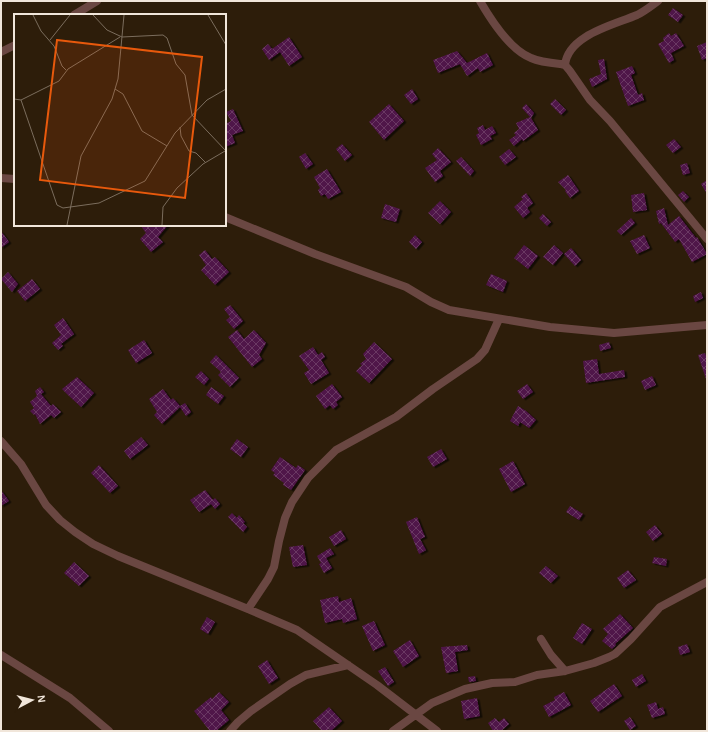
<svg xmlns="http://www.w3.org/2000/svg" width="708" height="732" viewBox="0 0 708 732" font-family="'Alegreya Sans',sans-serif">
<defs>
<pattern id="building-cross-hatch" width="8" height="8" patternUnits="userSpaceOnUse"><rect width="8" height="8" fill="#501549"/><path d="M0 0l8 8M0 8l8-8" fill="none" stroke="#6a3763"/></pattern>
<filter id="shadow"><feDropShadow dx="2.5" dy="1.5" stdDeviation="0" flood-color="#0009"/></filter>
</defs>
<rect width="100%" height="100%" fill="#2d1d0a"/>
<path fill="url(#building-cross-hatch)" filter="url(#shadow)" d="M673 8 683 15 678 22 668 15Z
M669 33 671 36 676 33 684 46 671 53 674 60 669 63 658 44 664 41 663 38Z
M289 37 302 57 289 66 280 52 269 60 262 49 268 44 272 49Z
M707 42V58L702 60 697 46Z
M457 51 467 63 487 53 493 65 480 72 478 68 467 76 460 64 438 73 433 60Z
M604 59 607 79 592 87 589 79 601 74 598 60Z
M632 66 635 73 631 75 638 95 642 93 644 100 628 106 616 72Z
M412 89 418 99 411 104 404 95Z
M555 99 566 110 561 115 550 104Z
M389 104 404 121 384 140 369 122Z
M526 104 534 113 531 118 538 130 523 141 522 139 514 146 509 140 516 135 514 133 519 129 516 123 530 117 522 108Z
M233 109 243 131 232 135 235 143 225 147V124L231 121 226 112Z
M483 125 485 130 492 126 496 133 490 136 492 139 481 145 476 135 479 133 477 128Z
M674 139 681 147 673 153 666 145Z
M342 144 352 155 345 161 336 149Z
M438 148 451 162 440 171 443 176 435 182 425 168 437 160 432 154Z
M509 149 516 157 505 165 499 157Z
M305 153 313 164 306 169 299 157Z
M461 157 474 171 470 176 456 161Z
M687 163 690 173 683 175 680 165Z
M327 169 341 192 328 199 325 194 321 196 318 190 320 188 314 177Z
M568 175 579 191 570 198 565 191 566 190 558 182Z
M707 180V194L701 184Z
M683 191 689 197 684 202 678 195Z
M526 193 533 203 527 208 530 212 523 218 514 207 523 199 521 197Z
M644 193 647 210 633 212 631 195Z
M440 201 451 212 440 224 428 213Z
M385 204 400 209 396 222 381 218Z
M664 208 668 225 679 216 696 238 697 237 707 254 692 262 679 239 675 242 661 223 659 224 656 211Z
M543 214 551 222 547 226 539 218Z
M631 218 635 223 621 235 617 231Z
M140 225H168L158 237 163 242 151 252 140 239 146 233Z
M1 231 9 242 1 248Z
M415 235 422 242 416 249 409 242Z
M644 235 650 248 637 254 630 241Z
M524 245 538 256 528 269 514 258Z
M554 245 563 253 553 265 543 257Z
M571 248 581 260 575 266 564 254Z
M205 250 212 259 215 257 229 272 215 285 201 270 206 265 199 255Z
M8 272 18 284 12 292 1 279Z
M491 274 507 281 503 292 486 285Z
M32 279 40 289 25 301 17 291Z
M701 292 703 298 695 302 693 296Z
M230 305 243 321 234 329 226 320 230 317 224 309Z
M63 318 74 334 61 344 63 346 58 350 52 343 61 335 54 325Z
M237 330 244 339 254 330 266 343 259 355 262 359 252 367 228 337Z
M144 340 152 353 136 363 128 350Z
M374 342 392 359 369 383 356 371 362 365 360 364 366 359 363 354Z
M609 342 611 348 600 351 599 345Z
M313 347 318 355 322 352 325 357 321 360 329 373 311 384 304 373 309 370 299 356Z
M705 353 707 359V379H706L698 355Z
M216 355 239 378 230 387 218 375 221 372 210 362Z
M597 359 599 374 624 370 625 377 586 383 583 361Z
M201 371 209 379 204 385 195 377Z
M652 376 656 385 645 390 641 381Z
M77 377 94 393 81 407 68 395 62 389Z
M332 384 342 397 336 402 338 405 333 409 330 405 325 409 316 396Z
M527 384 533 392 523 399 517 391Z
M40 387 44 392 41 394 51 406 53 404 61 412 54 418 51 415 40 424 35 414 34 415 30 411 34 408 30 402 37 396 35 391Z
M211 387 224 396 218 404 206 395Z
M163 389 171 400 173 398 180 406 185 403 191 412 186 416 180 407 162 424 154 415 157 412 149 399Z
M518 406 526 411 536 420 529 428 520 422 518 426 510 421Z
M141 437 148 445 130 459 124 451Z
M237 439 248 447 241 457 230 449Z
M441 449 447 459 433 467 427 457Z
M280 457 296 468 298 465 305 470 291 490 283 485 284 483 273 475 275 473 271 470Z
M513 461 525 484 511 492 499 469Z
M99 465 118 486 110 493 91 473Z
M1 490 9 501 1 506Z
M205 490 213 500 215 498 220 504 215 509 211 504 199 512 190 500Z
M570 506 583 514 579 520 566 512Z
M232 513 237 518 239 515 245 522 243 523 247 527 243 532 228 517Z
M417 517 425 537 420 539 426 550 419 554 406 522Z
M655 525 662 534 653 541 646 532Z
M341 530 346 539 334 546 329 537Z
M303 545 307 565 293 567 289 547Z
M330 548 334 554 326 558 332 568 324 573 319 564 321 563 317 556Z
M654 557 667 559 666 566 652 563Z
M74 562 89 576 79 586 64 573Z
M546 566 558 576 551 583 539 573Z
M628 570 636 580 624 588 617 578Z
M338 596 339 602 351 598 357 619 343 623 342 619 325 623 320 600Z
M620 614 633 628 615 644 616 645 612 649 602 641 608 634 603 629Z
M207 617 215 622 208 634 200 629Z
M374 621 385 645 373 651 362 626Z
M582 623 592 629 582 644 573 638Z
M410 640 419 656 403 667 393 651Z
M687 644 690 652 680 655 678 647Z
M467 645 468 650 455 652 458 671 446 673 441 647Z
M267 660 278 678 269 684 258 666Z
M385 667 394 682 388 686 378 671Z
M642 674 646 681 636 687 632 680Z
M475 676 476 681 469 682 468 677Z
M614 684 622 696 598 712 590 701Z
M219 692 229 702 221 710 229 720 216 731H210L194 711 211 697 212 699Z
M564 692 571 705 549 717 543 706 555 700 554 697Z
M477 698 480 716 464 719 461 701Z
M656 702 658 709 663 707 665 714 652 718 647 705Z
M329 707 342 721 331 731 329 729 327 731H322L313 721Z
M630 717 636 726 630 730 624 721Z
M495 718 499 722 504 718 509 724 501 731H493L488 723Z"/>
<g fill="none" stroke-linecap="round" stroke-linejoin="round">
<path stroke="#6a4742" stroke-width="8" d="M480 1C491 20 510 50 531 58 540 62 551 63 561 64L565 65 570 71 590 100 610 121 707 239
M74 15 97 1
M1 52 15 45
M565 65C568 35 614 25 637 15 645 11 651 6 658 1
M1 178 15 179
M225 217 315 254 406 287 431 302 449 310 550 327 614 333 707 325
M1 441 21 464 46 505 60 520 75 532 93 544 118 556 248 609 297 630 377 685 437 731
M248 609 268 579 274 567 279 541 285 518 292 502 308 478 336 450 396 417 433 389 477 359 485 350 499 319
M541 639 551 655 565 671
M1 655 70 698 109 731
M230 731 238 722 251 711 290 684 306 675 348 665
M393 731 432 703 465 689 492 683 515 682 537 675 565 671 594 663 609 657 615 654 631 639 660 607 707 582"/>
</g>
<g transform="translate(14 14)">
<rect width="212" height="212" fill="#2d1d0a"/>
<path fill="none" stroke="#7b6d5d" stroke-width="1" d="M19 1 27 17 40 32 48 52 52 56M79 1 93 16 108 23 149 21 153 24 162 50 171 61 178 101 212 137M194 1 212 31M36 26 56 1M101 75 109 80 128 117 153 132M0 85 7 86 43 191 49 194 85 189 131 167 161 119 193 86 212 75M7 86 45 67 54 55 106 23M166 113 167 122 175 137 182 139 191 148M53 211 67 142 98 85 104 65 110 1M148 211 149 193 163 174 189 150 211 137"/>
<path fill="#e8590c" fill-opacity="0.15" stroke="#e8590c" stroke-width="2" d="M43 26 188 43 171 184 26 166Z"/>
<rect width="212" height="212" fill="none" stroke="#f1e6da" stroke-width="2"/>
</g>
<rect width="708" height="732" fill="none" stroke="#f1e6da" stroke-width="4"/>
<g transform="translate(32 700) rotate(83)" stroke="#2d1d0a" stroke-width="3" paint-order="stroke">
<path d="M0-3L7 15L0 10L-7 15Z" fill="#f1e6da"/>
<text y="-6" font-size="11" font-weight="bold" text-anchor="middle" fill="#f1e6da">N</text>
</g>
</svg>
